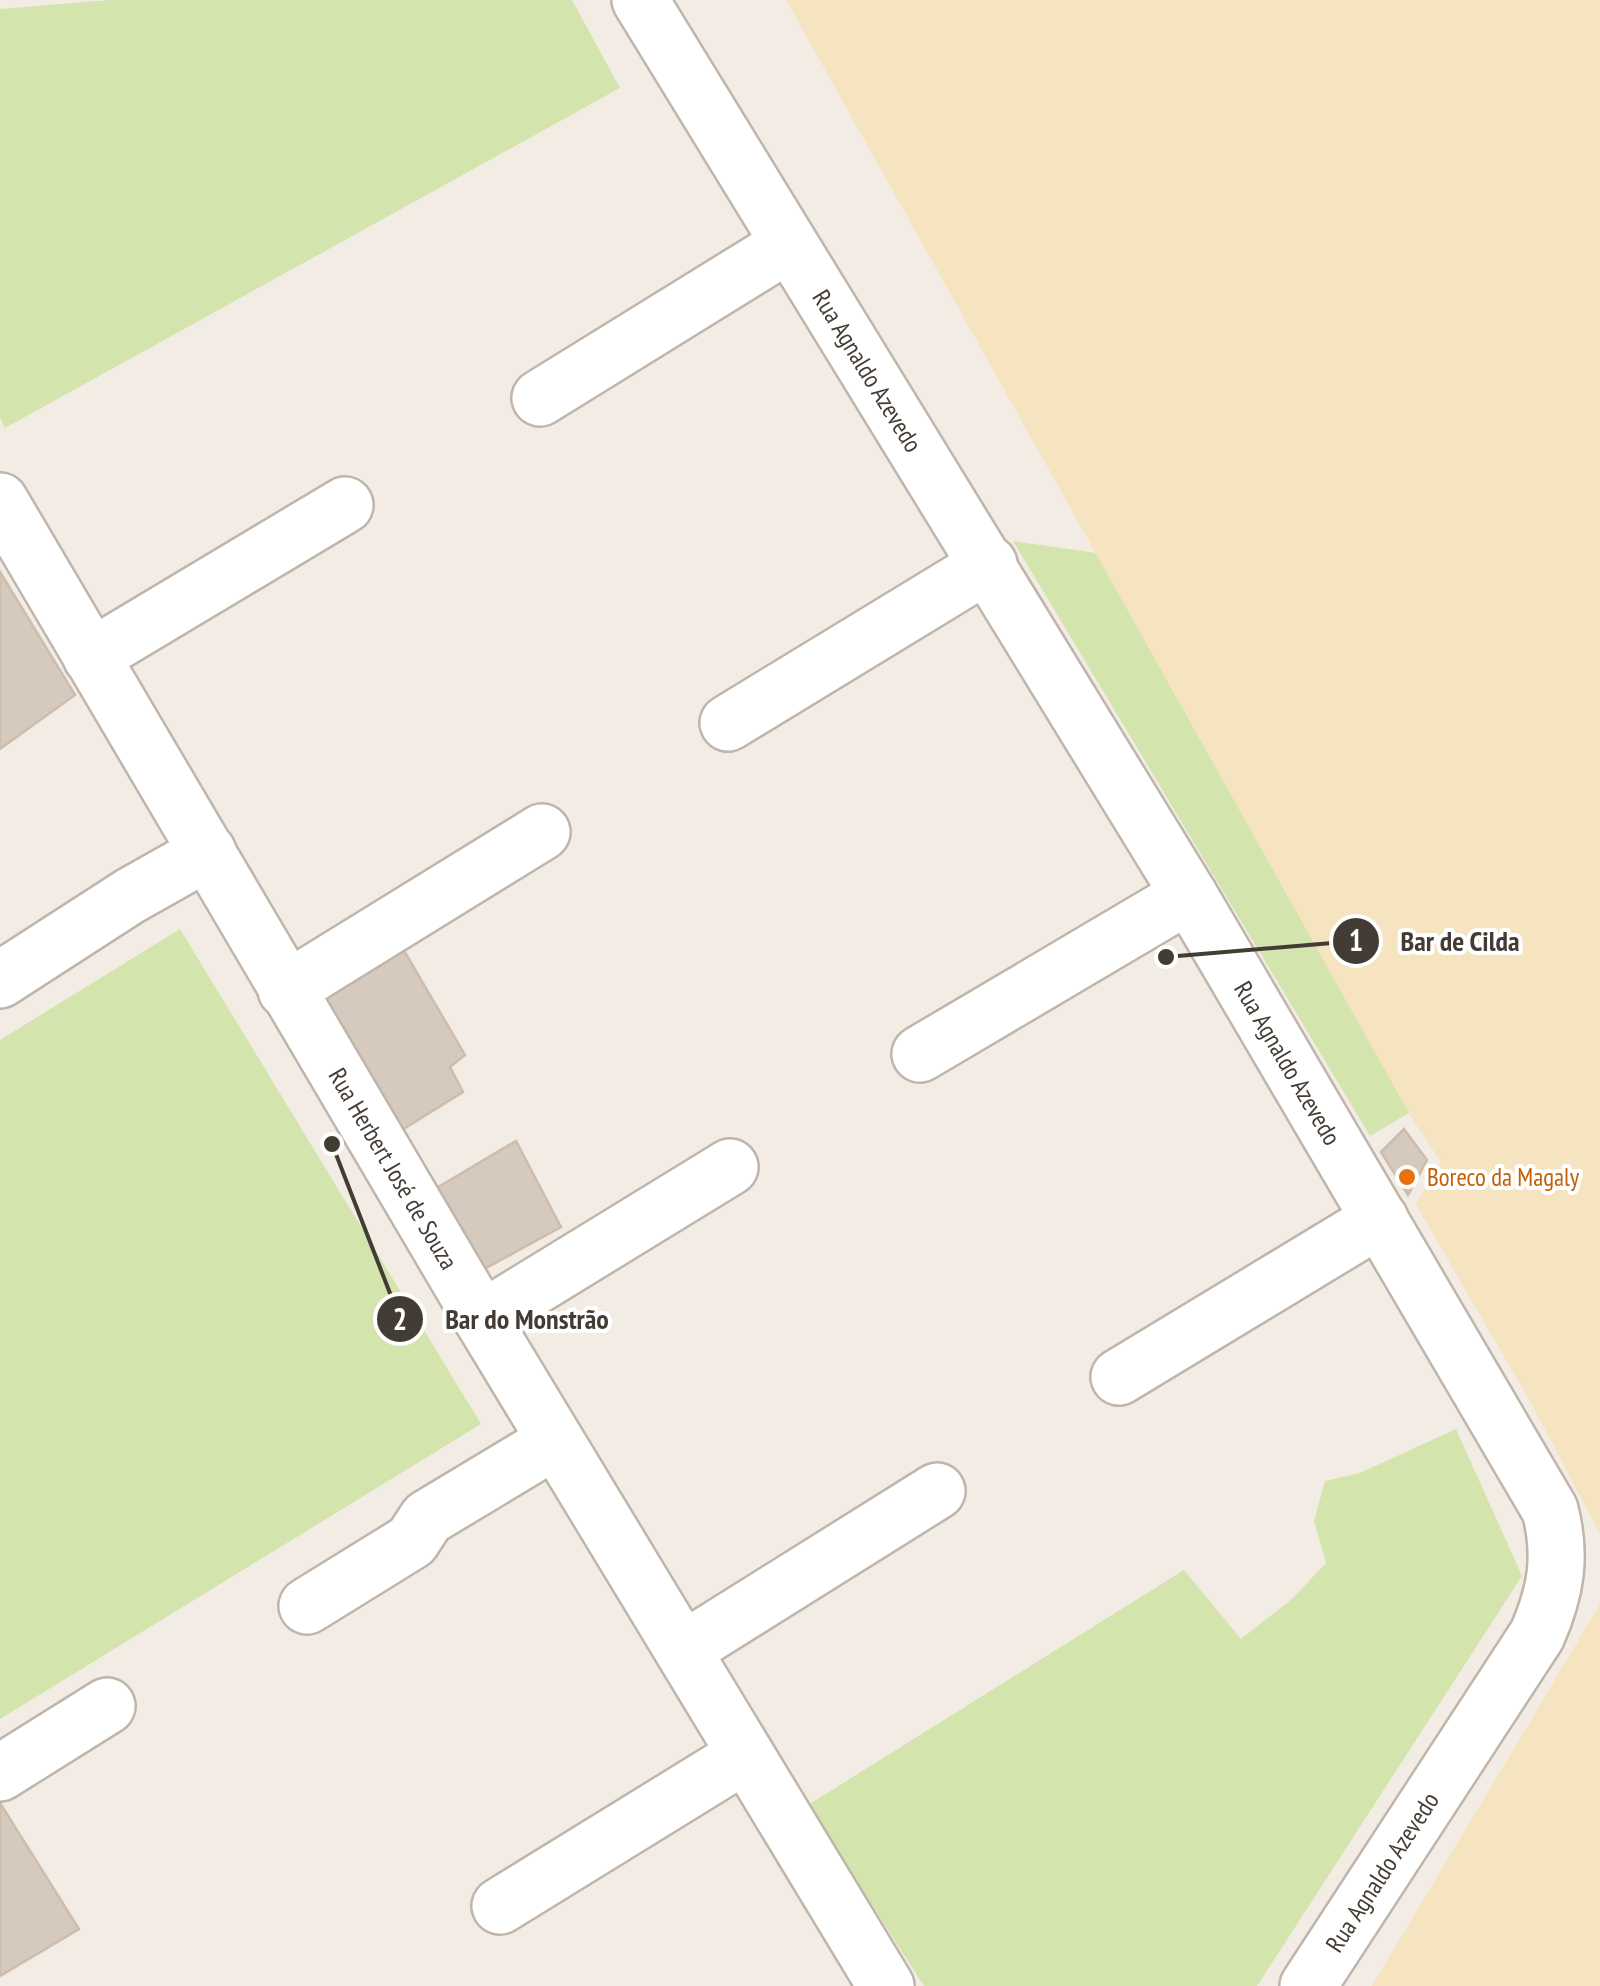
<svg xmlns="http://www.w3.org/2000/svg" width="1600" height="1986" viewBox="0 0 1600 1986" font-family="'PT Sans Narrow',sans-serif">
<rect width="100%" height="100%" fill="#f2ece4"/>
<path fill="#d3e5ad" d="M110 0H572L620 88 5 428 0 418V9Z
M1013 541 1272 578 1600 1533 1532 1404 1416 1204 1441 1161 1409 1113 1370 1136Z
M180 929 481 1424 0 1719V1040Z
M1456 1429 1522 1576 1257 1986H924L808 1805 1184 1570 1241 1639 1293 1598 1326 1563 1314 1521 1325 1481 1360 1473Z"/>
<path fill="#f6e4c0" d="M786 0H1600V1533L1532 1404 1416 1204 1441 1161 1409 1113Z
M1600 1604V1986H1372Z"/>
<path fill="#d6c9bd" stroke="#cdbdad" stroke-width="2.5" d="M0 572 75 695 0 749Z
M399 942 465 1055 450 1067 463 1092 389 1138 313 998Z
M1404 1129 1427 1160 1408 1195 1381 1152Z
M516 1141 561 1227 477 1273 418 1199Z
M0 1803 79 1929 0 1976Z"/>
<g fill="none" stroke-linecap="round" stroke-linejoin="round">
<defs>
<g id="minor">
<path id="s1" d="M640 0 1189 895 1550 1510C1562 1556 1556 1592 1537 1635L1308 1986"/>
<path d="M540 398 789 244"/>
<path id="s2" d="M0 501 482 1319 886 1986"/>
<path d="M91 657 345 505"/>
<path d="M728 723 989 564"/>
<path d="M0 980 130 896 208 852"/>
<path d="M286 990 542 832"/>
<path d="M920 1054 1189 895"/>
<path d="M482 1319 730 1167"/>
<path d="M1119 1377 1380 1219"/>
<path d="M307 1606 412 1541 427 1518 555 1441"/>
<path d="M683 1650 937 1491"/>
<path d="M0 1773 107 1706"/>
<path d="M500 1906 745 1755"/>
</g>
</defs>
<use href="#minor" stroke="#c0b5aa" stroke-width="60"/>
<use href="#minor" stroke="#fff" stroke-width="55"/>
</g>
<circle fill="#e8710a" stroke="#fff" stroke-width="4" cx="1407" cy="1177" r="10"/>
<g text-anchor="middle" stroke-width="8" stroke-linejoin="round" paint-order="stroke">
<g font-size="25" fill="#433c34" stroke="#fff">
<text dy="9" stroke="none"><textPath href="#s1" startOffset="435">Rua Agnaldo Azevedo</textPath></text>
<text dy="9" stroke="none"><textPath href="#s1" startOffset="1245">Rua Agnaldo Azevedo</textPath></text>
<text dy="9" stroke="none"><textPath href="#s2" startOffset="775">Rua Herbert José de Souza</textPath></text>
<text transform="translate(1382 1872) rotate(-57)" y="9">Rua Agnaldo Azevedo</text>
</g>
<g font-size="25" fill="#c56008" stroke="#fff" text-anchor="start">
<text x="1427" y="1186">Boreco da Magaly</text>
</g>
</g>
<path fill="none" stroke="#433c34" stroke-width="4" d="M1166 957L1356 941M332 1144L400 1319"/>
<g fill="#433c34" stroke="#fff" stroke-width="4">
<circle cx="1166" cy="957" r="10"/>
<circle cx="332" cy="1144" r="10"/>
<circle cx="1356" cy="941" r="25"/>
<circle cx="400" cy="1319" r="25"/>
</g>
<g font-size="30" text-anchor="middle" font-weight="bold" fill="#fff">
<text x="1356" y="951">1</text>
<text x="400" y="1330">2</text>
</g>
<g font-size="28" text-anchor="middle" font-weight="bold" fill="#433c34" stroke="#fff" stroke-width="8" stroke-linejoin="round" paint-order="stroke">
<text x="1460" y="951">Bar de Cilda</text>
<text x="527" y="1329">Bar do Monstrão</text>
</g>
</svg>
